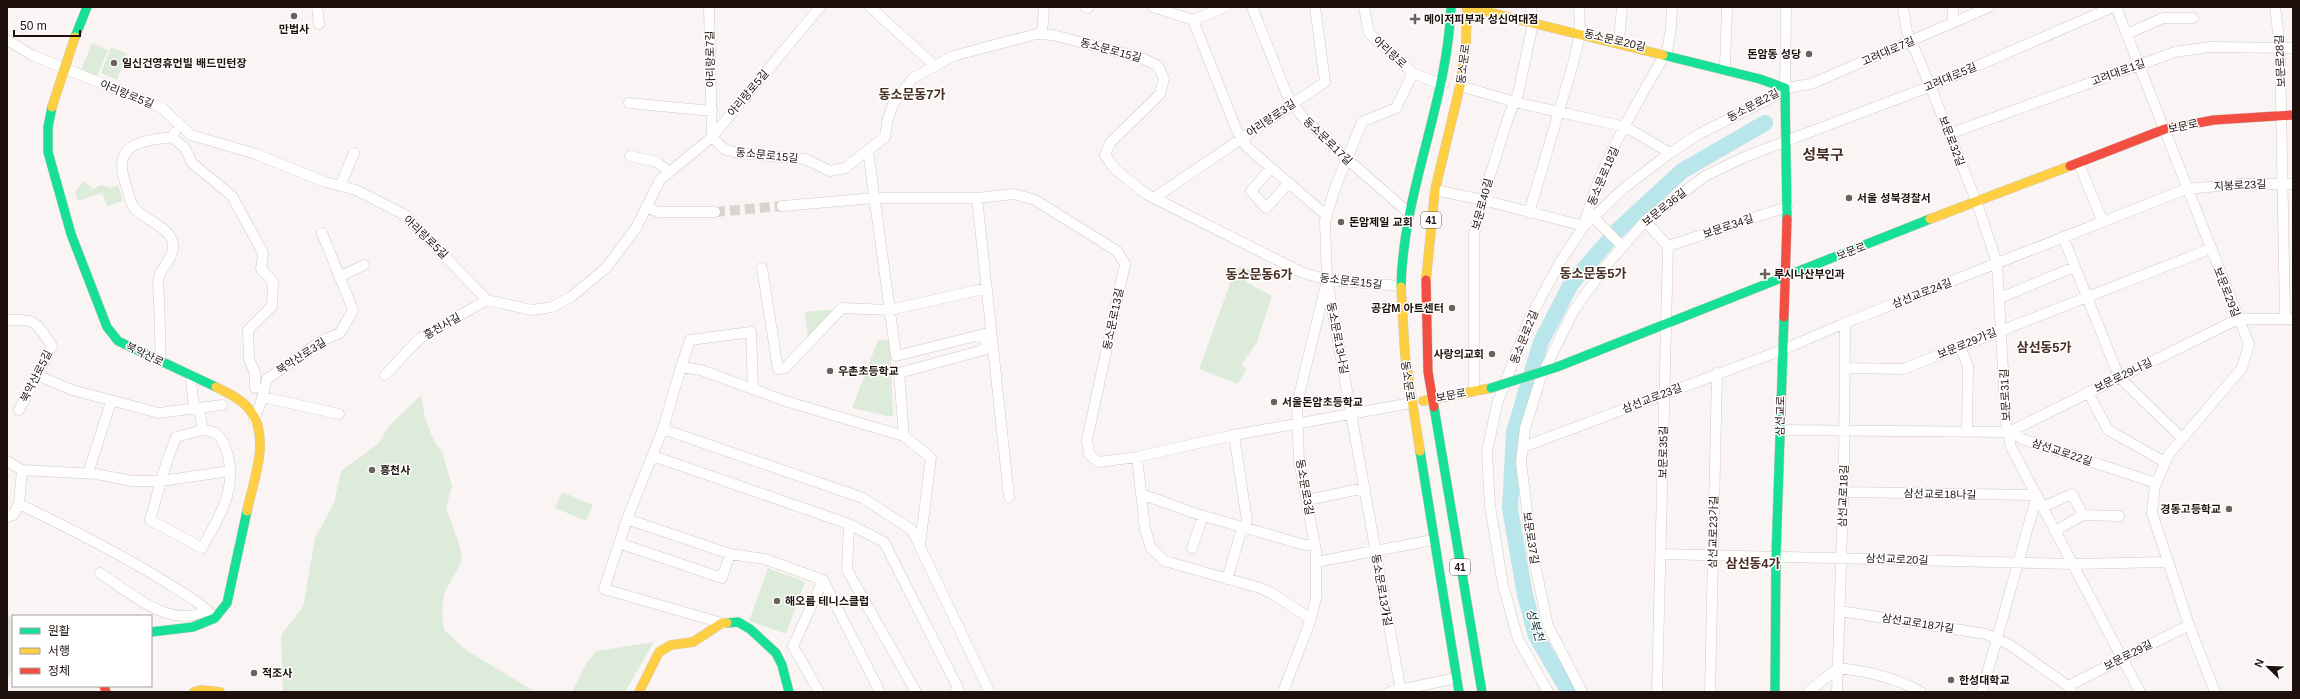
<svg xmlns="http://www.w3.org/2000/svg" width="2300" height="699" viewBox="0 0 2300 699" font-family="Arial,'Noto Sans KR',sans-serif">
<rect width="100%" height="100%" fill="#faf5f4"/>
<path fill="#dcebda" d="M92 43 108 50 97 77 81 70Z
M111 47 127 54 117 80 101 73Z
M84 181 93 189 101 185 110 188 118 185 123 201 107 206 102 193 78 201 75 192Z
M1243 266 1253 272 1246 282 1272 296 1257 342 1241 365 1247 368 1238 384 1199 369 1235 270Z
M837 309 808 339 805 312Z
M878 340H890L893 417 852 408Z
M421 395 425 417 432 437 443 454 452 486 446 508 459 544 462 560 444 594 442 609 444 630 466 650 536 692H283L281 635 303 607 315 538 334 503 341 471 378 444 388 427Z
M562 492 593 505 586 521 555 508Z
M768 568 805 582 786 634 749 621Z
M7 613 13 621V670L7 679Z
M654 642 625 692H572L586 664 596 651Z"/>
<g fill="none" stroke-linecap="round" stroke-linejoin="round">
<path stroke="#b8e6eb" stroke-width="16" d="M1569 692 1536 636 1525 595 1510 509 1514 432 1541 342 1571 284 1617 231 1682 171 1765 123"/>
<path stroke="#d9d3d1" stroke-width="10" stroke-dasharray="10 5" stroke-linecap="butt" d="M715 212 782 206"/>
<defs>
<path id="street" d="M317 7 319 24
M709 7 712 137 724 149 738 153 805 159 830 171 845 168 885 137 887 122 893 104 913 78 953 56 1036 34 1053 35 1142 58 1158 66 1164 79 1160 94 1110 143 1105 155 1115 169 1146 194 1301 272 1327 280 1400 286
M870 7 934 65
M1085 7 1088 8
M1153 7 1193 20 1237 131 1247 147 1327 216
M1252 7 1288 97 1301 115 1347 159 1409 213
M1364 7 1369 33 1413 73
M1579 7 1580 32
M1903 7 1907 32 1929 83 1977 203 1997 263 2006 422 2011 447 2140 692
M1953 7V23
M2116 7 2249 344 2242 368 2169 454 2155 486 2152 513 2189 625 2215 692
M2275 7 2280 48 2285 319
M1193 20 1225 7
M1042 34 1044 7
M2127 34 2163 18H2193
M7 40 32 55 162 108 191 135 256 154 325 182 356 190 405 215 487 300 532 310 552 307 571 297 606 268 636 228 660 180 712 137 820 7
M1619 40 1622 7
M1667 52 1671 28 1672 7
M1725 67 1727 7
M1460 86 1515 102 1626 127 1670 153
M1785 88 1811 84 1989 7
M1785 88 1786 7
M629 103 712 111
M1949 134 2175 52 2209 47 2293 48
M172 137 185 148 192 163 232 196 263 253 261 269 273 282 272 306 248 330 249 359 255 373V388
M868 150 896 356 984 334 987 349 899 373 904 436
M630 156 657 162 669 172
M2079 164 2103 222
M1271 168 1251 191 1266 208 1289 183
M340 186 354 153
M1435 190 1483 200 1584 226C1598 168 1634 108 1664 56
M977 198 1009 497
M1154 198 1325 82 1315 7
M782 206 875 198H977L1014 194 1035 200 1117 251 1125 264 1087 440 1089 454 1098 462 1137 457 1234 435 1411 403
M646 207 658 212H715
M1529 213 1573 64 1580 35
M1594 218 1622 246
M1645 221 1668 246 1657 692
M2063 237 2119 377 2182 438
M1668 246 1787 207
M762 268 778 369 785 368 842 308 890 310 987 288
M339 277 364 265
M2000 298 2074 267
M7 320C37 318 36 323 52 346L19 410
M1960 346 1968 366 1967 431
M161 362C160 342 160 321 159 301 159 294 157 284 159 277 163 265 174 258 173 244 171 227 144 220 134 208 130 202 128 192 126 185 111 144 140 141 172 137L175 132
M681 367 690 340 751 332 753 389
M1845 368 1903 369 2210 249
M37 375 72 390 159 413 222 405
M385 375 420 338 487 300
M193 377 191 382 194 406 199 409 203 430
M1474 391V234L1487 185 1509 115 1518 94 1533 23 1531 7
M2088 392 2108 430 2165 462
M262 397 339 414
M254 420 260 405 267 379 321 341 340 333 353 310 322 233
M663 429 863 498 912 530 989 691
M203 430C217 431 221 436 226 449 239 488 220 515 202 548L150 520 166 464 176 437Z
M1780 430 2009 432 2025 440 2156 483
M2009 432 2238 319H2293
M1523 447 1782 350 1845 323 2186 189 2241 184H2293
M653 456 849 524 884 542 959 690 956 692
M1137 457 1145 529 1151 548 1165 561 1260 588 1273 594 1311 619
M7 461 22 470 96 474 132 481H161L230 471
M88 473 111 402
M1843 492 2037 495 1982 692
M1141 494 1197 514 1305 545 1315 544
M1307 500 1365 488
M19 504C69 528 117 552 164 581 181 592 202 603 215 618
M2043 507 2072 494 2083 515
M7 517 13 515 19 504 22 470
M849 524 847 570 916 692
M2055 531 2083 515 2119 516
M619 543 722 578 730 554 627 519
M1192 548 1203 516
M730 554 765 559 823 580 793 646 819 692
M1660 554 2073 564 2167 562
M1316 562 1433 540
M100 573C129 592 171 631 207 610
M1227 579 1241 532 1247 521 1234 435
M823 580 880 692
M1840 611 1986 634 2010 645 2068 686 2071 692
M722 623 604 589 627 519 663 429 681 367 701 370 785 401 904 436 931 458 920 544
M2068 686 2189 625
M1283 692 1311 619 1316 598V551L1299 461 1297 404 1326 284
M1390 692 1457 678
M1401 692 1327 280 1325 221 1335 188 1362 122 1396 108 1413 73 1443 85
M1548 692 1518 639 1503 585 1490 506 1487 452 1497 404 1529 320 1560 262 1584 226 1624 188 1670 153 1699 134 1767 100 1785 88
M1582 692 1548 626 1532 551 1521 462 1525 428 1541 377 1574 310 1605 267 1645 221 1705 176 1747 156 1931 86 2113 7
M1710 692 1717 373
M1808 692 1838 668C1867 671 1896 678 1921 692
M1837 692 1844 468 1845 323"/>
<path id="fast" d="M75 37 87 7
M1663 55 1760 79 1785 88 1787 219
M52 107 48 127V152L71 234 107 327 118 341 216 387
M1401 287C1403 190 1447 105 1451 7
M1557 367 1930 219
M1434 407 1482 692
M1420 451 1459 692
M727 623 738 622 750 629 776 653 782 665 789 692
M151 632 193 627 215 618 227 603 247 511
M1775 692 1776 556 1784 317"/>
<path id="slow" d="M1468 7 1663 55
M1930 219 2070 166
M1426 280 1435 190 1460 86 1466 43 1467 7
M1401 287 1405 355 1420 451
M216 387C228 393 241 399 249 409 272 437 253 481 247 511
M1423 401 1491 388
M194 692 201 690 220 692
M639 692 659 652 671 645 693 642 722 623H727"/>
<path id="jam" d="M2070 166 2165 129 2214 120 2293 115
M1426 280 1428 372 1434 407
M1784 317 1787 219
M104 686 106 692"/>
</defs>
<use href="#street" stroke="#d2c9c6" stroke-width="11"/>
<use href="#fast" stroke="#d2c9c6" stroke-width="10"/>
<use href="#slow" stroke="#d2c9c6" stroke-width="10"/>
<use href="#jam" stroke="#d2c9c6" stroke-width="10"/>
<use href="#street" stroke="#fefefd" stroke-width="10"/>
<use href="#fast" stroke="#16e098" stroke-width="9"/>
<use href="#slow" stroke="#ffcf43" stroke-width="9"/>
<use href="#jam" stroke="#f24e42" stroke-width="9"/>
<defs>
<path id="fast-bridge" d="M1491 388 1557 367"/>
<path id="slow-bridge" d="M52 107 75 37"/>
</defs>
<use href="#fast-bridge" stroke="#d2c9c6" stroke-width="10" stroke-linecap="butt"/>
<use href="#slow-bridge" stroke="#d2c9c6" stroke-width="10" stroke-linecap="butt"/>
<use href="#fast-bridge" stroke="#16e098" stroke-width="9"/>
<use href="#slow-bridge" stroke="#ffcf43" stroke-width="9"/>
</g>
<g fill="#6b615e" stroke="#fff" stroke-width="1.5">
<circle cx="294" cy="16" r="4"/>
<path d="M1413 13h4v4h4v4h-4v4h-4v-4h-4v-4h4z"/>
<circle cx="1809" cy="54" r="4"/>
<circle cx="114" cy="63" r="4"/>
<circle cx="1849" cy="198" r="4"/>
<circle cx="1341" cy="222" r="4"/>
<path d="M1763 268h4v4h4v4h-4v4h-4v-4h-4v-4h4z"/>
<circle cx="1452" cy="308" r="4"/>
<circle cx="1492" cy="354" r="4"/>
<circle cx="830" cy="371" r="4"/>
<circle cx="1274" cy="402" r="4"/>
<circle cx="372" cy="470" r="4"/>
<circle cx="2229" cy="509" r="4"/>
<circle cx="777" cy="601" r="4"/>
<circle cx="254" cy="673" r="4"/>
<circle cx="1951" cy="680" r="4"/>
</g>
<g text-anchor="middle" stroke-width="3" stroke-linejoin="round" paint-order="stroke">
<g fill="#fff" stroke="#625856" stroke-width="1">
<rect x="1421" y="212" width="20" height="16" rx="3"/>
<rect x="1450" y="559" width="20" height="16" rx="3"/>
</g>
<g font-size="10" font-weight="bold" fill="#1e110d">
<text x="1431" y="224">41</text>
<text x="1460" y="571">41</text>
</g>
<g font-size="11" font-weight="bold" fill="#1e110d" stroke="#fff" text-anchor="start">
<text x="1424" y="23">메이저피부과 성신여대점</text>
<text x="294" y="33" text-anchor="middle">만법사</text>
<text x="1801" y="58" text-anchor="end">돈암동 성당</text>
<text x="122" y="67">일신건영휴먼빌 배드민턴장</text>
<text x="1857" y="202">서울 성북경찰서</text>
<text x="1349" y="226">돈암제일 교회</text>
<text x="1774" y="278">루시나산부인과</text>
<text x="1444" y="312" text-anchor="end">공감M 아트센터</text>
<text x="1484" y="358" text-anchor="end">사랑의교회</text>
<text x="838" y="375">우촌초등학교</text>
<text x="1282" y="406">서울돈암초등학교</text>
<text x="380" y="474">흥천사</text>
<text x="2221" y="513" text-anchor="end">경동고등학교</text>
<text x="785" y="605">해오름 테니스클럽</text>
<text x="262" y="677">적조사</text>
<text x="1959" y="684">한성대학교</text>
</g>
<g font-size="11" fill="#1e110d" stroke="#fff">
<text transform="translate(1615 40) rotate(13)" y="4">동소문로20길</text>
<text transform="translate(1111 50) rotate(15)" y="4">동소문로15길</text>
<text transform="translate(1888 51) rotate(-23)" y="4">고려대로7길</text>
<text transform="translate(1390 52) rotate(43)" y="4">아리랑로</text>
<text transform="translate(710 59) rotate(-91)" y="4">아리랑로7길</text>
<text transform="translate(2280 61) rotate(-93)" y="4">보문로28길</text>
<text transform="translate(1463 64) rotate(-83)" y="4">동소문로</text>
<text transform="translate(2118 72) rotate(-20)" y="4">고려대로1길</text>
<text transform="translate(1950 77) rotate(-23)" y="4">고려대로5길</text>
<text transform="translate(748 93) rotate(-50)" y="4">아리랑로5길</text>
<text transform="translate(127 94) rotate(22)" y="4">아리랑로5길</text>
<text transform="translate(1753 105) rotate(-28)" y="4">동소문로2길</text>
<text transform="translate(1271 118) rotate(-34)" y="4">아리랑로3길</text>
<text transform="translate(2183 126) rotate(-12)" y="4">보문로</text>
<text transform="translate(1328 141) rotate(44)" y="4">동소문로17길</text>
<text transform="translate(1952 141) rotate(69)" y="4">보문로32길</text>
<text transform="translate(767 155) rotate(6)" y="4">동소문로15길</text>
<text transform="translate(1603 176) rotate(-67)" y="4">동소문로18길</text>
<text transform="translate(2240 185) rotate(-3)" y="4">지봉로23길</text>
<text transform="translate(1482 204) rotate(-75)" y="4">보문로40길</text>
<text transform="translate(1664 207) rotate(-39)" y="4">보문로36길</text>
<text transform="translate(1728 226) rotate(-19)" y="4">보문로34길</text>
<text transform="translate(426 237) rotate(44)" y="4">아리랑로5길</text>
<text transform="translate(1851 251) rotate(-21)" y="4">보문로</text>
<text transform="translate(1351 281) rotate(7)" y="4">동소문로15길</text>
<text transform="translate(2227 292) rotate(68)" y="4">보문로29길</text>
<text transform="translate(1922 293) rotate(-21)" y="4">삼선교로24길</text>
<text transform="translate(1113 319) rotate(-78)" y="4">동소문로13길</text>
<text transform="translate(442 326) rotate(-30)" y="4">흥천사길</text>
<text transform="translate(1524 337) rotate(-68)" y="4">동소문로2길</text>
<text transform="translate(1338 338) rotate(79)" y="4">동소문로13나길</text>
<text transform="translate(1967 343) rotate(-22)" y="4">보문로29가길</text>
<text transform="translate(145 354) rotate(26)" y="4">북악산로</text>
<text transform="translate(301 356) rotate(-33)" y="4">북악산로3길</text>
<text transform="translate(2123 375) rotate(-26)" y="4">보문로29나길</text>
<text transform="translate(36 376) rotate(-63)" y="4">북악산로5길</text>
<text transform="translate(1408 381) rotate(82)" y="4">동소문로</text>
<text transform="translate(1451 395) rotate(-11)" y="4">보문로</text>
<text transform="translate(2005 395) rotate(-93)" y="4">보문로31길</text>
<text transform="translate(1652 398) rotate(-21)" y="4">삼선교로23길</text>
<text transform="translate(1780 416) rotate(-89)" y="4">삼선교로</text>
<text transform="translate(1663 452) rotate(-89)" y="4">보문로35길</text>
<text transform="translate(2062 452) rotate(18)" y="4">삼선교로22길</text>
<text transform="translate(1305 487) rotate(80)" y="4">동소문로3길</text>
<text transform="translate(1940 494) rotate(1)" y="4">삼선교로18나길</text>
<text transform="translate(1843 496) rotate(-88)" y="4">삼선교로18길</text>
<text transform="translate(1713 532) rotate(-89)" y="4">삼선교로23가길</text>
<text transform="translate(1531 538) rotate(81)" y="4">보문로37길</text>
<text transform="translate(1897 559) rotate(2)" y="4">삼선교로20길</text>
<text transform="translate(1382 590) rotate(80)" y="4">동소문로13가길</text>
<text transform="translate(1918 623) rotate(9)" y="4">삼선교로18가길</text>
<text transform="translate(2128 655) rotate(-27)" y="4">보문로29길</text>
</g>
<g font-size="12" font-style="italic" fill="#123438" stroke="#fff">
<text transform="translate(1535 625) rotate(72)" y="4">성북천</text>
</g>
<g font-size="13" font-weight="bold" fill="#492d22" stroke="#fff">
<text x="912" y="99">동소문동7가</text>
<text x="1593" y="278">동소문동5가</text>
<text x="1259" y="279">동소문동6가</text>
<text x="2044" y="352">삼선동5가</text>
<text x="1753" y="568">삼선동4가</text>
</g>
<g font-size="15" font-weight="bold" fill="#492d22" stroke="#fff">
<text x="1823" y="160">성북구</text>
</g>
</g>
<rect width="2300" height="699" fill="none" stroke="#1e110d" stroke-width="16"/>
<rect x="12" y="615" width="140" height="72" fill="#ffffff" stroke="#a5a09e"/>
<rect x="20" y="628" width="20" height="6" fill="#16e098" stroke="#a5a09e"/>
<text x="48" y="635" font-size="12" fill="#1e110d">원활</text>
<rect x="20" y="648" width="20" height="6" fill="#ffcf43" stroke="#a5a09e"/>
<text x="48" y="655" font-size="12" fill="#1e110d">서행</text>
<rect x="20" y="668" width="20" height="6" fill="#f24e42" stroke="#a5a09e"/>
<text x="48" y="675" font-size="12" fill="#1e110d">정체</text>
<g transform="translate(2268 667) rotate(293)" stroke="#ffffff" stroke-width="3" paint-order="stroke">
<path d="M0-3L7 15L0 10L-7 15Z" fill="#1e110d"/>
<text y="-6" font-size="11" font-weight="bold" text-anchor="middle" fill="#1e110d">N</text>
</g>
<path d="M14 30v6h66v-6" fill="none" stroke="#1e110d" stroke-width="2"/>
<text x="20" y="30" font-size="12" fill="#1e110d" stroke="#ffffff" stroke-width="3" paint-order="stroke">50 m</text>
</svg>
